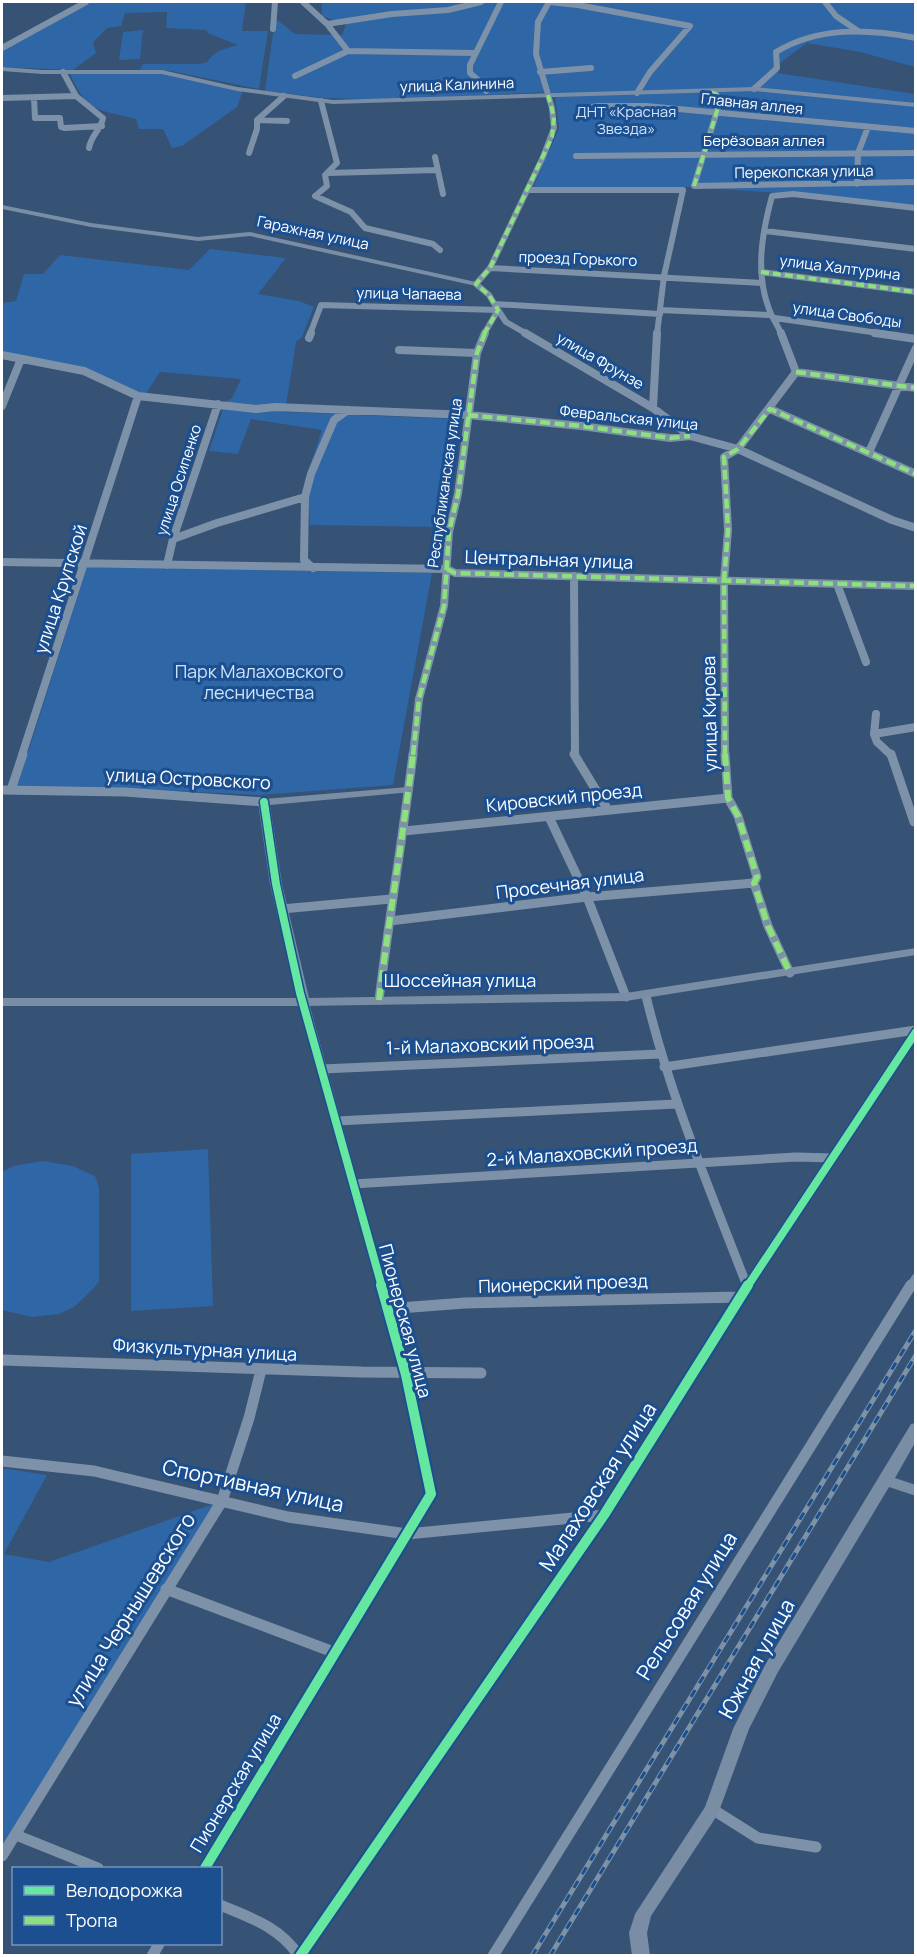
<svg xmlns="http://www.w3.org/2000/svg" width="917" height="1957" viewBox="0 0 917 1957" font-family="Manrope,sans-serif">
<rect width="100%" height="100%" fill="#365274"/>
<path fill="#2f66a5" d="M91 2H246L242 31H268L259 89 171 71 140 70 143 64H199L207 62C214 51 226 48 238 45L208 33 206 30 166 28 167 12 125 13 121 26 107 28 93 42 96 53 73 70 2 67V51Z
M322 2H915V67L860 52 807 43 773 68 780 69 778 73 915 94V207L793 194 691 187 533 188 559 128 555 96 550 92 387 100 325 98 265 91 275 18 295 34 342 35 346 24 322 16Z
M143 30 140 59 119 60 123 32Z
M70 74H171L243 91 237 107 182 146 172 148 163 129H139L136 119C97 109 88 113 70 74Z
M210 249 286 258 258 294 299 301 314 307 302 337 296 342 285 412 455 419 441 527 310 525 307 475 322 430 251 419 238 454 209 451 225 403 232 398 241 379 160 372 145 395 85 370 2 352V303L16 301 24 274H43L60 255 189 270Z
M87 567 432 573 393 785 260 795 111 788 17 787Z
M208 1149 213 1306 131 1311V1154Z
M43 1161 73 1166 95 1176 99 1187V1281L94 1288 74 1307 59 1314 31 1317 2 1310V1172L13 1166Z
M2 1468 47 1475 4 1554 49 1562 222 1501 2 1858Z"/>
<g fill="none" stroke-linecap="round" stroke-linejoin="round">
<path stroke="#7d92a8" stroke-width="6" d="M303 2 327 24 348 51
M549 2 578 5 690 26 650 72 637 93
M825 2 836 16 858 31
M327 24 392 14 448 10 481 2
M273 29 275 2
M2 48 86 2
M63 72 76 96 103 118C101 130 91 135 89 148
M540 72 591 68
M295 76 348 51 474 53
M754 89 777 68 776 52C819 26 868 29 916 38
M486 91 485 86 470 73V65L501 2
M711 92 716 94 720 101 694 186 916 182
M2 98 76 96
M34 98 35 118H60L61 127 64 128 102 126
M321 101 337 163 325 175 327 186 315 196 351 212 365 228 433 244 440 250
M589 113 591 107 598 106H646L916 131
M257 120 287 121
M249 153 257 129V120L284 96
M576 156 916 153
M435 157 443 194
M329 173 437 170
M857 184 858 153 868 127
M528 190H683L664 276 657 334
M765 231 916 249
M490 268 762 283
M761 272 916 292
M495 304 660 314
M660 310 770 315
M775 318 885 334
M310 334 321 305 498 310 506 322 527 334
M484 334 498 310 489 295 476 284 490 268 543 157 554 128 552 108 536 54 538 22 549 2
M781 334C778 325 772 318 769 309 755 272 762 233 772 196L793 194 916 208"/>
<path stroke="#7d92a8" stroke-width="8" d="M525 333 653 408 690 436
M875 333 916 339
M309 338 311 333
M399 350 477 353
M2 355 84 371 138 396 256 409 275 407 468 415 581 426 670 438 690 436 738 449 892 520 916 528
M796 372 916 388
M2 406 21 359
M653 408 657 333
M770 409 916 474
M869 452 916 348
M173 539 217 523 305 497
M2 562 447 569 455 573 916 586
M167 565 173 539 218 404
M313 568 304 560 305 497 311 474 334 420 348 410
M574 576 575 755
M837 584 866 662
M874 734 877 742 891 755
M874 734 916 727
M874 734 876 714
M22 755 138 396
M413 755 419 699 444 606 449 532 458 494 477 353 485 333
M725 755 724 580 728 530 724 457 738 449 796 372 781 333"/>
<path stroke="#7d92a8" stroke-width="9" d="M574 754 608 810
M725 754 728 798 738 816 757 877 754 883 768 926 790 973
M891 754 914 822
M2 790 125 792 264 802
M11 790 23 754
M549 817 587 897 626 997
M404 831 728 798
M282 909 391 899
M390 921 587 897 754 883
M646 996C670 1096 710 1190 747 1286
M379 1000C389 918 403 836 413 754
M304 1002 382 1287
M664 1067 916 1030
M322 1069 660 1054
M337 1121 676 1104
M353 1184 796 1157 833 1158
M747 1287 916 1032
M910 1287 916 1278"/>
<path stroke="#7d92a8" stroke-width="11" d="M386 1309 465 1303 740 1297
M2 1360 361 1372 481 1373
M2 1461 94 1471 288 1517 407 1534 604 1515
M166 1589 336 1653
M712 1809 758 1838 816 1847
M16 1835 98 1868
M2 1856 222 1501 249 1418 261 1370
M205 1868 431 1494 406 1375 381 1285
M220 1905C251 1918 280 1927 299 1956
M152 1956 159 1944
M300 1956 604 1515 748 1285
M493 1956 911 1285"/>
<path fill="#798da4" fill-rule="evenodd" d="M2 67 42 70H162L237 87 333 100 754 87 916 103V107L754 91 333 104 237 91 162 74H42L2 71Z
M2 205 91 223 198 237 250 232 476 282 480 284 476 286 250 236 198 241 91 227 2 209Z
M408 787 413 790 412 792 270 805 282 884 309 998 626 993 916 948V955L626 1001 304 1006H2V998H297L270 884 258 802 264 799Z
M916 1423V1441L895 1478 916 1485V1496L889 1487 778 1672 749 1729 718 1814 651 1916 647 1933 650 1956H632L629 1933 635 1914 705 1807 733 1729 765 1665 911 1424Z"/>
<defs>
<path id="rail" d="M532 1956 916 1330
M550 1956 916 1355"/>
</defs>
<use href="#rail" stroke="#7e92a7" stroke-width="5"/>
<use href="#rail" stroke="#1b4f8f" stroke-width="3" stroke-dasharray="8" stroke-linecap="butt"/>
<path stroke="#8de07e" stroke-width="4" stroke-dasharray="8 4" stroke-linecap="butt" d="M694 186 720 101 716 94 711 92
M761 272 916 292
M484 334 498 310 489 295 476 284 490 268 552 137 554 117 548 95"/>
<path stroke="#8de07e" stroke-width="4.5" stroke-dasharray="10 4.5" stroke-linecap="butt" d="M796 372 916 388
M468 415 581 426 670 438 690 436
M447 569 455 573 916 586
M413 755 419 699 444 606 449 532 458 494 477 353 485 333
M725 755 724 580 728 530 724 457 738 449 770 409 916 474"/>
<path stroke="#8de07e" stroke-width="6" stroke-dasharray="12 6" stroke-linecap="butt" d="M725 754 728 798 738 816 757 877 754 883 768 926 790 973
M379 1000C389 918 403 836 413 754"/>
<defs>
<path id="cycleway-far1" d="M264 802 276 884 300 993 382 1287
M747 1287 916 1032"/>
<path id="cycleway" d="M205 1868 431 1494 406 1375 381 1285
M300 1956 604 1515 748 1285"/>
</defs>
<use href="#cycleway-far1" stroke="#1b4f8f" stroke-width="11"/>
<use href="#cycleway" stroke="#1b4f8f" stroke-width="14"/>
<use href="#cycleway-far1" stroke="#66e7a1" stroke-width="8"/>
<use href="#cycleway" stroke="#66e7a1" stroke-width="10"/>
</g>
<g text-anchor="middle" stroke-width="6" stroke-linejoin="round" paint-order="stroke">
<g font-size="15" fill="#fff" stroke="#1b4f8f">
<text transform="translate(457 85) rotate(-2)" y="5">улица Калинина</text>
<text transform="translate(752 104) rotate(6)" y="5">Главная аллея</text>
<text x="764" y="146">Берёзовая аллея</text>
<text transform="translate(804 172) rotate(-1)" y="5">Перекопская улица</text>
<text transform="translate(313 233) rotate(12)" y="5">Гаражная улица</text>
<text transform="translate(578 259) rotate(2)" y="5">проезд Горького</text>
<text transform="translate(840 268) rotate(7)" y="5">улица Халтурина</text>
<text transform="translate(409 294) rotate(1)" y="5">улица Чапаева</text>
<text transform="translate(847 315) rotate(8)" y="5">улица Свободы</text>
<text transform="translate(600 361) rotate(30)" y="5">улица Фрунзе</text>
<text transform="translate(629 418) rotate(6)" y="5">Февральская улица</text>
<text transform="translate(179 480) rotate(-72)" y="5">улица Осипенко</text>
<text transform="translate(445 483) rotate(-82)" y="5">Республиканская улица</text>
</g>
<g font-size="15" fill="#cfe3fa" stroke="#1b4f8f">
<text x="626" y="117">ДНТ «Красная<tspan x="626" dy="17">Звезда»</tspan></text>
</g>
<g font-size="18" fill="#fff" stroke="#1b4f8f">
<text transform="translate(549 560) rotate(2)" y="6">Центральная улица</text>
<text transform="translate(61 589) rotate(-72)" y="6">улица Крупской</text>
<text transform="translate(710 714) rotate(-91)" y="6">улица Кирова</text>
<text transform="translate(188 779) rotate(3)" y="6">улица Островского</text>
<text transform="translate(564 798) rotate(-6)" y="6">Кировский проезд</text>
<text transform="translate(570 884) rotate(-7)" y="6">Просечная улица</text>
<text x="460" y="987">Шоссейная улица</text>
<text transform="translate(490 1045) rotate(-2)" y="6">1-й Малаховский проезд</text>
<text transform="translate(592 1153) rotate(-4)" y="6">2-й Малаховский проезд</text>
<text transform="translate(563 1284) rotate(-2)" y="6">Пионерский проезд</text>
<text transform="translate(405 1321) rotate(75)" y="6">Пионерская улица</text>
<text transform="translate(205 1350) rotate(3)" y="6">Физкультурная улица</text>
<text transform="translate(236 1783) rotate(-59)" y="6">Пионерская улица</text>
</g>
<g font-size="18" fill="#cfe3fa" stroke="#1b4f8f">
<text x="259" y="678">Парк Малаховского<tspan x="259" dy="21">лесничества</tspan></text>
</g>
<g font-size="21" fill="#fff" stroke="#1b4f8f">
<text transform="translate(253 1486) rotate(12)" y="7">Спортивная улица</text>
<text transform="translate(598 1487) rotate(-57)" y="7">Малаховская улица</text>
<text transform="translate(687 1606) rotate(-58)" y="7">Рельсовая улица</text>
<text transform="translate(131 1610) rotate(-58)" y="7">улица Чернышевского</text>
<text transform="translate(757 1659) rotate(-61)" y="7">Южная улица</text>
</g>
</g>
<rect width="917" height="1957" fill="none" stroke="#ffffff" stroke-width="6"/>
<rect x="12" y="1867" width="210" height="78" fill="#1b4f8f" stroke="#7695bc" stroke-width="1.5"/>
<rect x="24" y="1886" width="30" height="9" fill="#66e7a1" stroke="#7695bc" stroke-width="1.5"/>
<text x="66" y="1897" font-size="18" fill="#ffffff">Велодорожка</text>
<rect x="24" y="1916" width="30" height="9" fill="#8de07e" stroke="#7695bc" stroke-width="1.5"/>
<text x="66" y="1927" font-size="18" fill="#ffffff">Тропа</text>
</svg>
